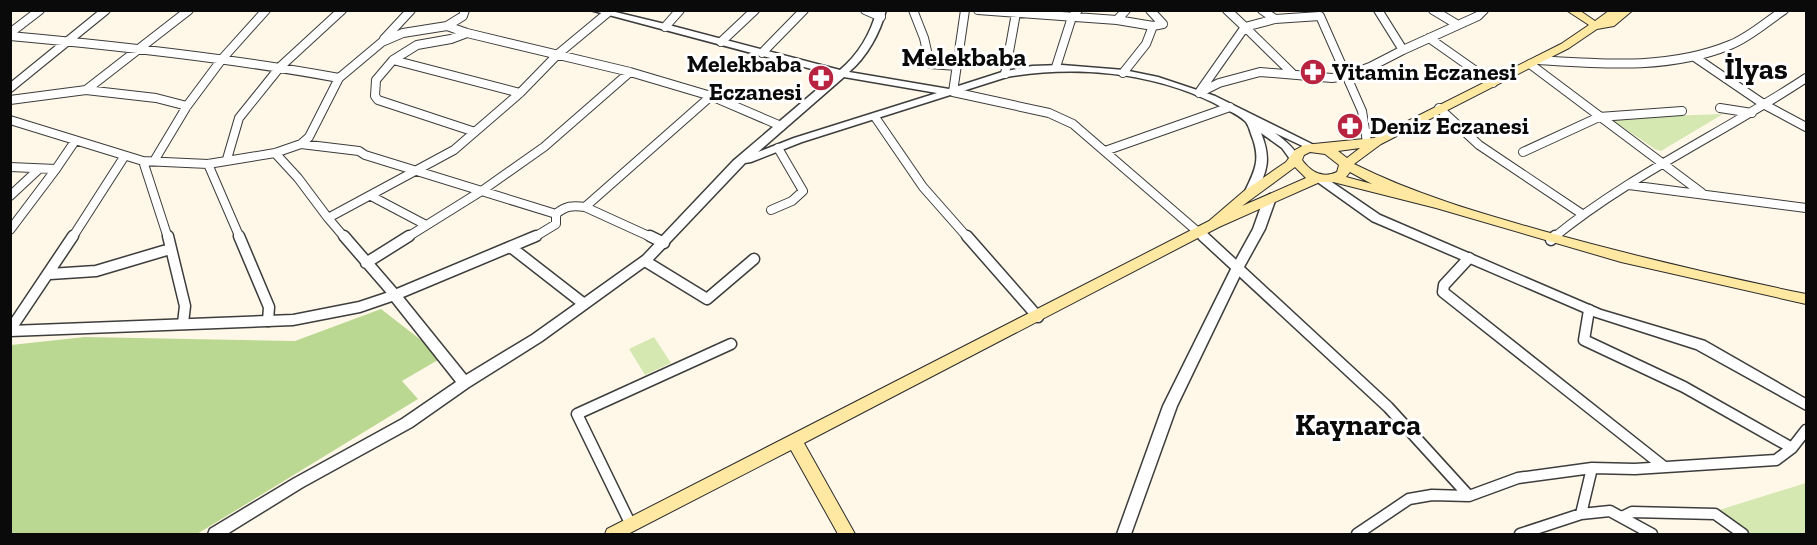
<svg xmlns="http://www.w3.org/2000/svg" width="1817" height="545" viewBox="0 0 1817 545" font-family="'Zilla Slab',serif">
<rect width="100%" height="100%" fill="#fff7e7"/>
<path fill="#d5e8b2" d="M1723 114 1661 151 1655 149 1609 118Z
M654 337 671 363 645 375 629 349Z
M1806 483V534H1751L1719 510Z"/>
<path fill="#bbd892" d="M381 309 443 357 402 381 418 399 197 534H11V345L85 337 295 341Z"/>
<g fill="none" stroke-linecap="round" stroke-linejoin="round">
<defs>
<path id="minor-far1" d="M865 10 881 17
M913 10 924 38 930 64 957 66
M965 10 953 92 1049 113 1073 124 1205 238
M978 10 1117 20 1126 10
M1150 10 1163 24 1153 26
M1262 10 1275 19
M1433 10 1458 25
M1117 20 1153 26 1146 44 1123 73
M447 26 463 16 465 10
M665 27 680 10
M10 33 40 10
M467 33 451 39 417 45 393 60 376 80 375 96 378 100 475 132
M10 36C120 46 230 58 339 78
M1429 38 1493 83
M384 39 411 10
M721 42 755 10
M1403 50 1478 16 1484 10
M762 53 804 10
M1696 58 1765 105 1806 127
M393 60 520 93
M1539 60C1603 64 1669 70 1730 45 1750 37 1766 22 1784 10
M1530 64 1702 193
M1056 67 1072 17 1078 10
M1292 73 1245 27 1275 19 1320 16 1362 111 1367 142
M1005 74 1016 13
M10 88 106 10
M86 90 189 10
M1200 91 1245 27 1227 10
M1199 93 1219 83 1260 72 1332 78 1345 76 1370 67 1403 50 1378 10
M10 100 86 90 156 98 187 106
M1439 108 1479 145 1582 214
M1720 108 1752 113
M875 117 923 187 968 238
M10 120 143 161 208 164 275 153 301 144 309 137 339 78 382 42 403 33 447 26 467 33 630 72 711 96 781 126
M301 144 359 151 365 155 556 214
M1105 151 1230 107
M1523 152 1599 117 1682 111
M275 153 298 178 328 218 454 150 520 93 558 54 611 10
M227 159 239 118 280 67 342 10
M143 161 168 238
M154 161 187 106 222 59 266 10
M208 164 240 238
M10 167 56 169 10 230
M56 169 75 141
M1629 185 1806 208
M10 196 39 169
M371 196 426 225
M585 207 653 238
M771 210 792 201 803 191 778 148
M328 218 345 238
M72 238 124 157
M406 238 483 190 544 147 630 72
M533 238 556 224V214C565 206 573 205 585 207L711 96
M1553 238C1630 175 1723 133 1806 78"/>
<path id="minor" d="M168 236 185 306 183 323
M239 236 269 307 268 321
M344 236 395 295 536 236
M650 236 664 243
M967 236 1038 317
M1203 236 1388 407 1469 496
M1551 240 1555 236
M512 248 584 304
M1469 258 1444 285 1443 292 1663 466
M645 261 707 299 754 259
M366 263 409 236
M50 274 96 271 170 249
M1589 310 1584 340 1684 387 1792 448
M10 330 73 236
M1581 514 1592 468 1635 469 1776 460 1792 448 1806 430
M1622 517 1632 512 1715 514 1743 534
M631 525 577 414 731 344
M1357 534 1409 499 1432 495 1469 496 1518 478 1592 468
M1520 534 1581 514 1610 511 1652 534"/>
<path id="tertiary" d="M590 10H607L665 24 840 70C858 55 871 33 877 10H886C880 33 867 57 849 72L949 89 1002 72 1032 66 1062 65 1124 70 1158 77 1215 96 1320 148 1319 150H1311L1275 133C1286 141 1294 148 1301 160L1300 162H1292L1282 148 1261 133C1271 158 1268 171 1255 194H1247L1245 191C1256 169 1261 158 1251 134 1250 130 1248 125 1246 122 1237 113 1224 109 1214 103 1151 72 1075 65 1007 77L802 142 751 162 745 163 651 262 542 341 469 387 412 427 303 487 227 534H208L210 529 293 479 402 419 456 382 392 301 360 312 293 325 10 336V326L293 315 359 302 395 290 399 292 466 375 532 335 643 256 733 161 834 75ZM844 77 937 93 794 138 758 152Z
M1320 174 1380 215 1601 310 1705 341 1806 399V410L1696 349 1593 316 1372 221 1316 181 1315 178 1316 175Z
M1270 194 1276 198 1265 229 1244 267 1177 406 1131 534H1117L1163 406 1232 267 1253 229 1264 198Z"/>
<path id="secondary" d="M1566 10H1579L1595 21 1610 10H1633L1614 26 1597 29 1569 48 1381 144 1354 164C1414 194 1479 213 1543 231 1630 255 1718 276 1806 294V304L1621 262 1436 208 1333 182H1320L1219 227 804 443 855 534H838L791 450 628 534H605L607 529 1209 221 1244 191 1286 162 1295 150 1304 145 1374 138 1561 44 1589 25ZM1360 148 1347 158 1338 151ZM1310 152 1325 154 1339 165 1337 172C1323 179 1311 172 1302 160L1304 155ZM1295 167 1306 178 1242 206ZM1350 172 1372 184 1346 177Z"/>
</defs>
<use href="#minor-far1" stroke="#3d3d3d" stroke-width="10"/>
<use href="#minor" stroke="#3d3d3d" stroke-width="13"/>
<use href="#tertiary" stroke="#3d3d3d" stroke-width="3"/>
<use href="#secondary" stroke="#2c2c2c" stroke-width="2"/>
<use href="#minor-far1" stroke="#fff" stroke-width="8"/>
<use href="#minor" stroke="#fff" stroke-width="10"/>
<use href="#tertiary" fill="#fff" fill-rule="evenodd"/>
<use href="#secondary" fill="#ffe8a2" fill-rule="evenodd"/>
</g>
<defs>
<symbol id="pharmacy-disc" viewBox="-11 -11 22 22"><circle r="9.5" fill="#b82440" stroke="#fff"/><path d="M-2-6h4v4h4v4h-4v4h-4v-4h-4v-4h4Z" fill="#fff"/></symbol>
</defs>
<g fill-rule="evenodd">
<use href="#pharmacy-disc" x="1298" y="57" width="30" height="30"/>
<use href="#pharmacy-disc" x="806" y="63" width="30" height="30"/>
<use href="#pharmacy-disc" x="1335" y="111" width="30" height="30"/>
</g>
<g text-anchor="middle" stroke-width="6" stroke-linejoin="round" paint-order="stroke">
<g font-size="24" font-weight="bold" fill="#0a0a0a" stroke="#fff" text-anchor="start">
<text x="802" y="72" text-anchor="end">Melekbaba<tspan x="802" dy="28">Eczanesi</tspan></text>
<text x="1332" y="80">Vitamin Eczanesi</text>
<text x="1370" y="134">Deniz Eczanesi</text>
</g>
<g font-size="26" font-weight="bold" fill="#0a0a0a" stroke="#fff">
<text x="964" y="66">Melekbaba</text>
</g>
<g font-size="30" font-weight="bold" fill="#0a0a0a" stroke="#fff">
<text x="1756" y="79">İlyas</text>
<text x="1358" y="435">Kaynarca</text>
</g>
</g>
<rect width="1817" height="545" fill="none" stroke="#0a0a0a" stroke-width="24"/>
</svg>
